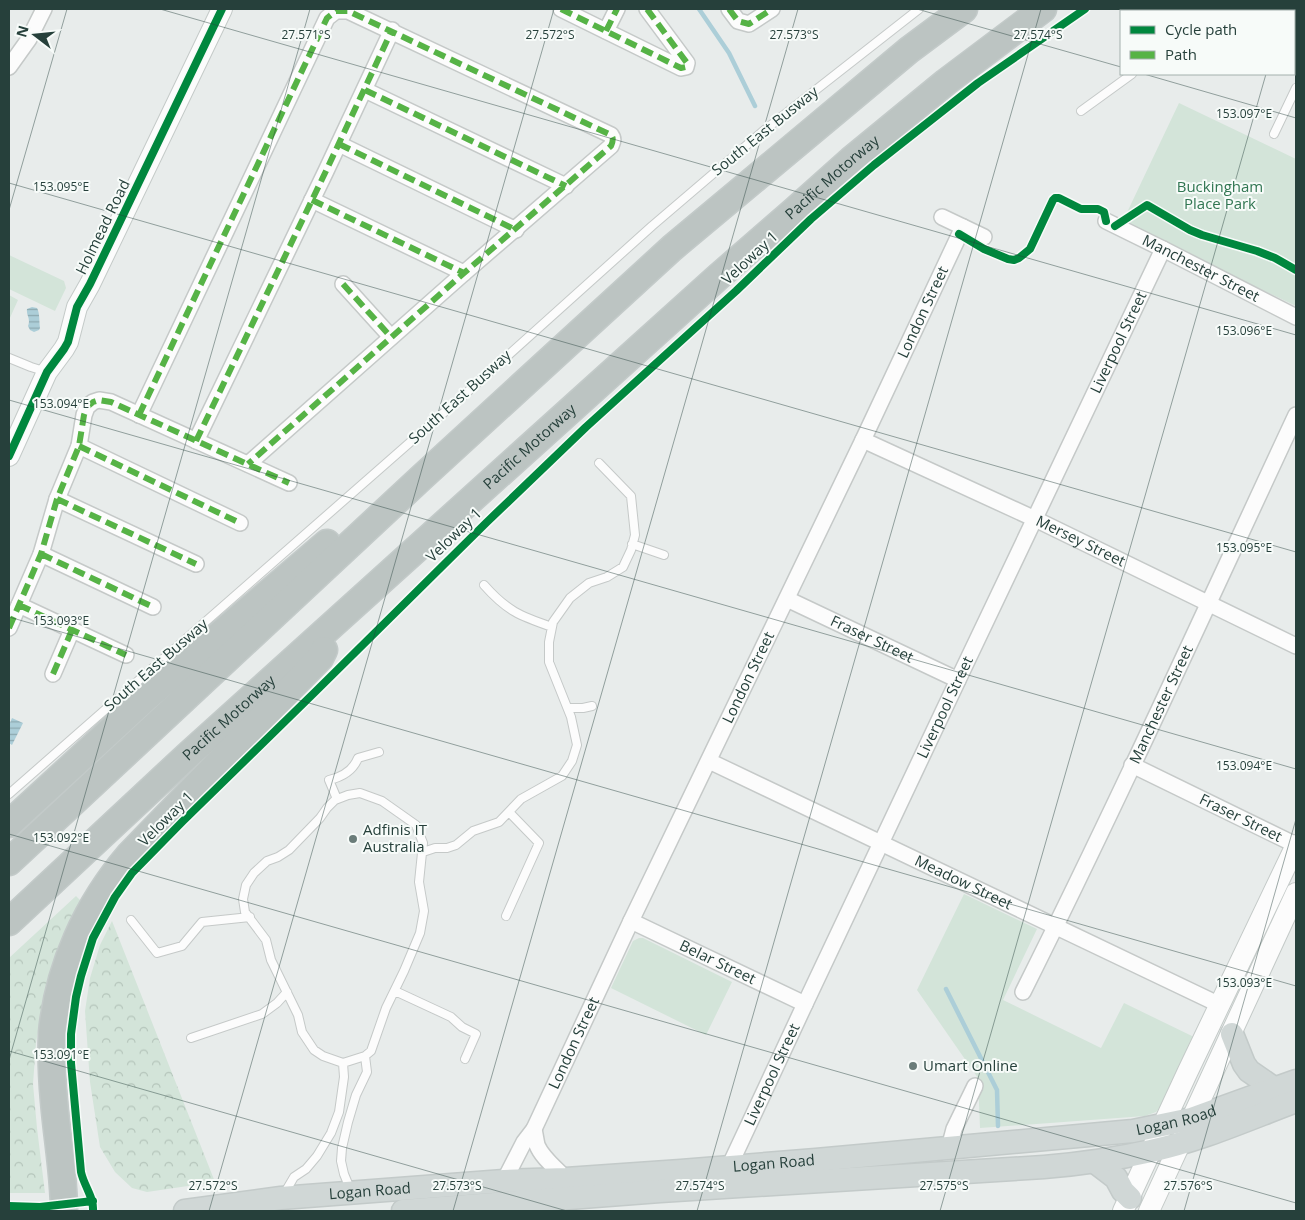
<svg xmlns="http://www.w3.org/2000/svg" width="1305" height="1220" viewBox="0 0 1305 1220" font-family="'Open Sans',sans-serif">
<defs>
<pattern id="forest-crowns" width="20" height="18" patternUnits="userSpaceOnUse" patternTransform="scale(1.25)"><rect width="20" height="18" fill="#d3e4d9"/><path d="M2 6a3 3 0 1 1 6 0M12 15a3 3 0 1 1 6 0" fill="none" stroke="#b5c5bb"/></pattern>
<pattern id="water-rules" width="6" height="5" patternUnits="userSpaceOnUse" patternTransform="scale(1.25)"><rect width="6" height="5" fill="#acced8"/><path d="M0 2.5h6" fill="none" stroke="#8ca9b0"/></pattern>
</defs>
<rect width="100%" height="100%" fill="#e8eceb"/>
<path fill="#d3e4d9" d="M1179 103 1296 159V306L1122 223Z
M9 255 64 281 66 288 55 311 9 289Z
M9 295 18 300 9 320Z
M964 894 1037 929 1003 1000 1101 1048 1124 1003 1194 1037 1161 1106 1156 1112 1145 1116 980 1128 978 1078 917 990Z
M639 938H643L732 982 706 1035 611 988 633 941Z"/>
<path fill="url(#forest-crowns)" d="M76 896 82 902 77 908 65 933 43 1001 36 1043 33 1084 37 1128 45 1193H9V958Z
M112 921 215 1182 147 1192 132 1188 115 1172 100 1147 90 1082 85 1011 90 978 100 945Z"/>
<path fill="url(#water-rules)" d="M32 307 37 308C40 313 39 322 40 328L39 330 34 332 30 330 28 326C31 318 26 316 27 309Z
M12 718 23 723 12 745 9 743V725Z"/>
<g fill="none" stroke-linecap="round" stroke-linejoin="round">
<path stroke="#acced8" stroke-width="4.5" d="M699 9 729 53 755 106
M946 989 997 1090 998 1126"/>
<defs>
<path id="lane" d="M1236 9 1240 11
M1219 11 1223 9
M1294 43 1296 44
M1081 111 1132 74
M1274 134 1296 88
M9 358 31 367 47 372
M632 544 664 555
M484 585C507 611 520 616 552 627
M568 708H583L592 706
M360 793 382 801 416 825 423 843 419 882 424 911 420 933 404 971 386 1008 371 1051 365 1056 343 1063 323 1056 314 1050 302 1032 298 1015 271 960 266 940 245 912 243 899 246 885 254 873 267 861 278 857 289 850 320 818 327 808 335 800 348 795Z
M9 794 464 395 652 226 762 132 919 9
M337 799 329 780C342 777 353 771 358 758L379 752
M423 852 435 848H447L456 845 473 831 499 822 521 799 562 776 572 761 577 745 571 717 549 662V642L553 622 570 598 589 583 607 577 623 567 631 550 635 535 631 496 599 463
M506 916 539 843 509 812
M131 920 157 953 182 946 202 922 250 917
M395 991 451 1017 462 1027 476 1034 465 1059
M191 1038 262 1014 277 1003 287 992
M351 1191 344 1174 341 1161 342 1148 348 1122 356 1095 367 1072 365 1056
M284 1194 294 1177 306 1169 317 1156 331 1133 339 1112 344 1077 343 1063"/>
<g id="street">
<path d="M561 9 681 68 686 67 687 63 647 9"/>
<path d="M729 9 738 21 749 24 772 9"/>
<path d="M606 31 617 9"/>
<path d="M9 67 29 39 44 9"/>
<path d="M365 90 566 186"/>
<path d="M339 144 516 230"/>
<path d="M312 200 464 273"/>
<path d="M942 217 984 237"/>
<path id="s1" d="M1106 221 1163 249 1296 317"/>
<path d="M343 284 391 337"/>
<path d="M139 415 327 18 336 11H348L611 135C614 139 613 141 611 146L464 273 248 464"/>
<path id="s2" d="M863 440 1035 519 1296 646"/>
<path d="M196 441 326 171 392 30"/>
<path d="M79 446 240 523"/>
<path d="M57 499 196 564"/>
<path d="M41 554 153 607"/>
<path id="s3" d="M787 599 958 680"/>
<path d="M19 605 126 655"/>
<path d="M9 628 41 554 57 499 79 446 84 415 87 407 93 402 99 400 111 402 289 483"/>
<path d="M53 674 72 630"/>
<path id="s4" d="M709 761 1220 1005"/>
<path id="s5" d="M1132 765 1296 845"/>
<path id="s6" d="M631 921 805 1004"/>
<path id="s7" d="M1023 992C1118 802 1206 608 1296 415"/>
<path d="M534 1129C535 1134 536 1140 537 1145 542 1158 557 1169 566 1179"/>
<path d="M949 1148 954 1129 975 1086"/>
<path id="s8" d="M729 1167 805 1004 958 680 1163 249"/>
<path id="s9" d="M504 1181 524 1142 534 1129 631 921 863 440 963 227"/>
</g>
<path id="secondary" d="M9 456 47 372 64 349 68 342 77 307 90 284 222 9
M1123 1211 1188 1071 1296 845
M1149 1211 1296 893"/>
<g id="primary">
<path d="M1232 1034 1244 1064 1249 1071 1275 1089"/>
<path d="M1095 1162 1116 1178 1123 1191 1130 1198"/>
<path id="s10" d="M185 1211 281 1198 504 1181 566 1179 681 1171 816 1160 1133 1131 1191 1119 1296 1081"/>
<path d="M403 1211 660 1191 1044 1167C1080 1164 1116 1159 1151 1151 1201 1140 1248 1119 1296 1101"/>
</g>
<g id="highway">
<path d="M9 824 148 696 327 543"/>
<path d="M9 862 421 478 672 248 909 50 964 9"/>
<path id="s11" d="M9 922 188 755 718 277 794 211 851 160 946 82 1043 9"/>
<path d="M64 1211C64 1175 57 1138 54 1101 52 1079 51 1056 52 1033 58 967 87 904 130 854L320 658 324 650"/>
</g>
</defs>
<use href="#lane" stroke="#c5c9c8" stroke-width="10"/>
<use href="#street" stroke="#c5c9c8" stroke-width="18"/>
<use href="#secondary" stroke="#c4cac8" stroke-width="22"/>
<use href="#primary" stroke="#c3cac9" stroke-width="25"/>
<use href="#highway" stroke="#c3cac9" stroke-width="29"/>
<use href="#lane" stroke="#fcfcfc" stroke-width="8"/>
<use href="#street" stroke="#fcfcfc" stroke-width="15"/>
<use href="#secondary" stroke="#fcfcfc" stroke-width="20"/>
<use href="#primary" stroke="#d0d7d6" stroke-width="22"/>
<use href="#highway" stroke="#bcc4c2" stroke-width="26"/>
<path stroke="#56b346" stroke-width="6" stroke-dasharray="12 6" stroke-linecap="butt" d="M561 9 681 68 686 67 687 63 647 9
M729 9 738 21 749 24 772 9
M606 31 617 9
M365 90 566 186
M339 144 516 230
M312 200 464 273
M343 284 391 337
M139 415 327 18 336 11H348L611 135C614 139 613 141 611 146L464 273 248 464
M196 441 326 171 392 30
M79 446 240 523
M57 499 196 564
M41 554 153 607
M19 605 126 655
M9 628 41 554 57 499 79 446 84 415 87 407 93 402 99 400 111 402 289 483
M53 674 72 630"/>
<defs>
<path id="cycleway" d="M1115 226 1147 205 1190 230 1202 235 1257 251 1275 258 1296 270
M959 234 984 249 1008 259 1014 260 1019 258 1030 249 1053 200 1055 198H1059L1081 209H1098L1104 212 1106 221
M9 456 47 372 64 349 68 342 77 307 90 284 222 9
M9 1206 40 1207 93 1201
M93 1211C94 1197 84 1186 81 1172L71 1063V1034L76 997 81 976 93 938 115 897 132 873 183 821 314 693 487 522 586 427 736 291 811 219 874 165 978 83 1085 9"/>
</defs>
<use href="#cycleway" stroke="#f7fbf9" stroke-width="11"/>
<use href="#cycleway" stroke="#00873e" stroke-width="8"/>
</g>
<path fill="none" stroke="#26403b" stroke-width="1" stroke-opacity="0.45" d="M160 9 1296 335M917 9 1121 67M1284 11 1285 9M1144 74 1296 118M9 183 1296 552M9 210 67 9M9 400 1296 769M9 617 1296 986M9 834 1296 1203M9 1051 567 1211M9 1060 310 9M209 1211 554 9M453 1211 798 9M697 1211 1041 9M940 1211 1266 74M1184 1211 1296 819"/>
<g fill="#6a7c79" stroke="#f7fbf9" stroke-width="2">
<circle cx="353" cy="839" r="5"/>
<circle cx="913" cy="1066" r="5"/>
</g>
<g text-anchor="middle" stroke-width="4" stroke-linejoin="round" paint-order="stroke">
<g font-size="15" fill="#26403b" stroke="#f7fbf9">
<text transform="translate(765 131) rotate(-39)" y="5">South East Busway</text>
<text dy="5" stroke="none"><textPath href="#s11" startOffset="1110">Pacific Motorway</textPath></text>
<text transform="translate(103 227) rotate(-64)" y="5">Holmead Road</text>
<text transform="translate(750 258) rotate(-43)" y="5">Veloway 1</text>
<text dy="5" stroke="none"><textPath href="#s1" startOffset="106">Manchester Street</textPath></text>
<text dy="5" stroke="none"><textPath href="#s9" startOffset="965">London Street</textPath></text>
<text dy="5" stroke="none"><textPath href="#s8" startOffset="912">Liverpool Street</textPath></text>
<text transform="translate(460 397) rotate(-42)" y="5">South East Busway</text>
<text dy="5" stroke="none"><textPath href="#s11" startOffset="705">Pacific Motorway</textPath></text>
<text transform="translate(454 535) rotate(-44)" y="5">Veloway 1</text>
<text dy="5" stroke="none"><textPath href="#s2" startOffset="240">Mersey Street</textPath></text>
<text dy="5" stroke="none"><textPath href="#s3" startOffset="94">Fraser Street</textPath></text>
<text transform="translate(156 665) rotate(-41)" y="5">South East Busway</text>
<text dy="5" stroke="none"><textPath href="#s9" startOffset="560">London Street</textPath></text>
<text dy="5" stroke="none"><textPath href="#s7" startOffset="319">Manchester Street</textPath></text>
<text dy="5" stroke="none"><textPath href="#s8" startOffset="508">Liverpool Street</textPath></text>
<text dy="5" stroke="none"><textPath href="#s11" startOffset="300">Pacific Motorway</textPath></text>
<text dy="5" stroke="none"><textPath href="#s5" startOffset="121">Fraser Street</textPath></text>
<text transform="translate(166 819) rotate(-45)" y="5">Veloway 1</text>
<text dy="5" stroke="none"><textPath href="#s4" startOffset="282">Meadow Street</textPath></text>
<text dy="5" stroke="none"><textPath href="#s6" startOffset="96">Belar Street</textPath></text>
<text dy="5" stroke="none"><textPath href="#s9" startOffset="155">London Street</textPath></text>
<text dy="5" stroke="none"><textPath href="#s8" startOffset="102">Liverpool Street</textPath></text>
<text dy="5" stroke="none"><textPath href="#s10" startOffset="996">Logan Road</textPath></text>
<text dy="5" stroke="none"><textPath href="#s10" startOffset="591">Logan Road</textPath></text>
<text dy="5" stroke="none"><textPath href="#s10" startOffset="186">Logan Road</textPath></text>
</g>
<g font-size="15" fill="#317652" stroke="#f7fbf9">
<text x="1220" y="192">Buckingham<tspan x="1220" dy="17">Place Park</tspan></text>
</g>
<g font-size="15" fill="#26403b" stroke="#f7fbf9" text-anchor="start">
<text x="363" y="835">Adfinis IT<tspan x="363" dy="17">Australia</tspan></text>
<text x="923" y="1071">Umart Online</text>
</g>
</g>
<g font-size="12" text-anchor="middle" fill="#26403b" stroke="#f7fbf9" stroke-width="4" stroke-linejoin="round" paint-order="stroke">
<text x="306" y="39">27.571°S</text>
<text x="550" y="39">27.572°S</text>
<text x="794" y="39">27.573°S</text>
<text x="1038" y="39">27.574°S</text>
<text x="1244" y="118">153.097°E</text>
<text x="61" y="191">153.095°E</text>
<text x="1244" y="335">153.096°E</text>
<text x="61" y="408">153.094°E</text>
<text x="1244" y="552">153.095°E</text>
<text x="61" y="625">153.093°E</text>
<text x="1244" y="770">153.094°E</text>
<text x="61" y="842">153.092°E</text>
<text x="1244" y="987">153.093°E</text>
<text x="61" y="1059">153.091°E</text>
<text x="213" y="1190">27.572°S</text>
<text x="457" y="1190">27.573°S</text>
<text x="700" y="1190">27.574°S</text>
<text x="944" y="1190">27.575°S</text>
<text x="1188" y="1190">27.576°S</text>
</g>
<rect width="1305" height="1220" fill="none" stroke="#26403b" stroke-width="20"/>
<rect x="1120" y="10" width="175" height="65" fill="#f7fbf9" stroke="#a3b0ad"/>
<rect x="1130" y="26" width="25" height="8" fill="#00873e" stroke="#a3b0ad"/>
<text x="1165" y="35" font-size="15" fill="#26403b">Cycle path</text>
<rect x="1130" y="51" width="25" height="8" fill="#56b346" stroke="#a3b0ad"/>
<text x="1165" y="60" font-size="15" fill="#26403b">Path</text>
<g transform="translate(35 35) rotate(286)" stroke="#f7fbf9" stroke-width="4" paint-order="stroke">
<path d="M0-4L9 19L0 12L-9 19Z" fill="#26403b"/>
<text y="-8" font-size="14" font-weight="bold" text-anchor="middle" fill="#26403b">N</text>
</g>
</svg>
